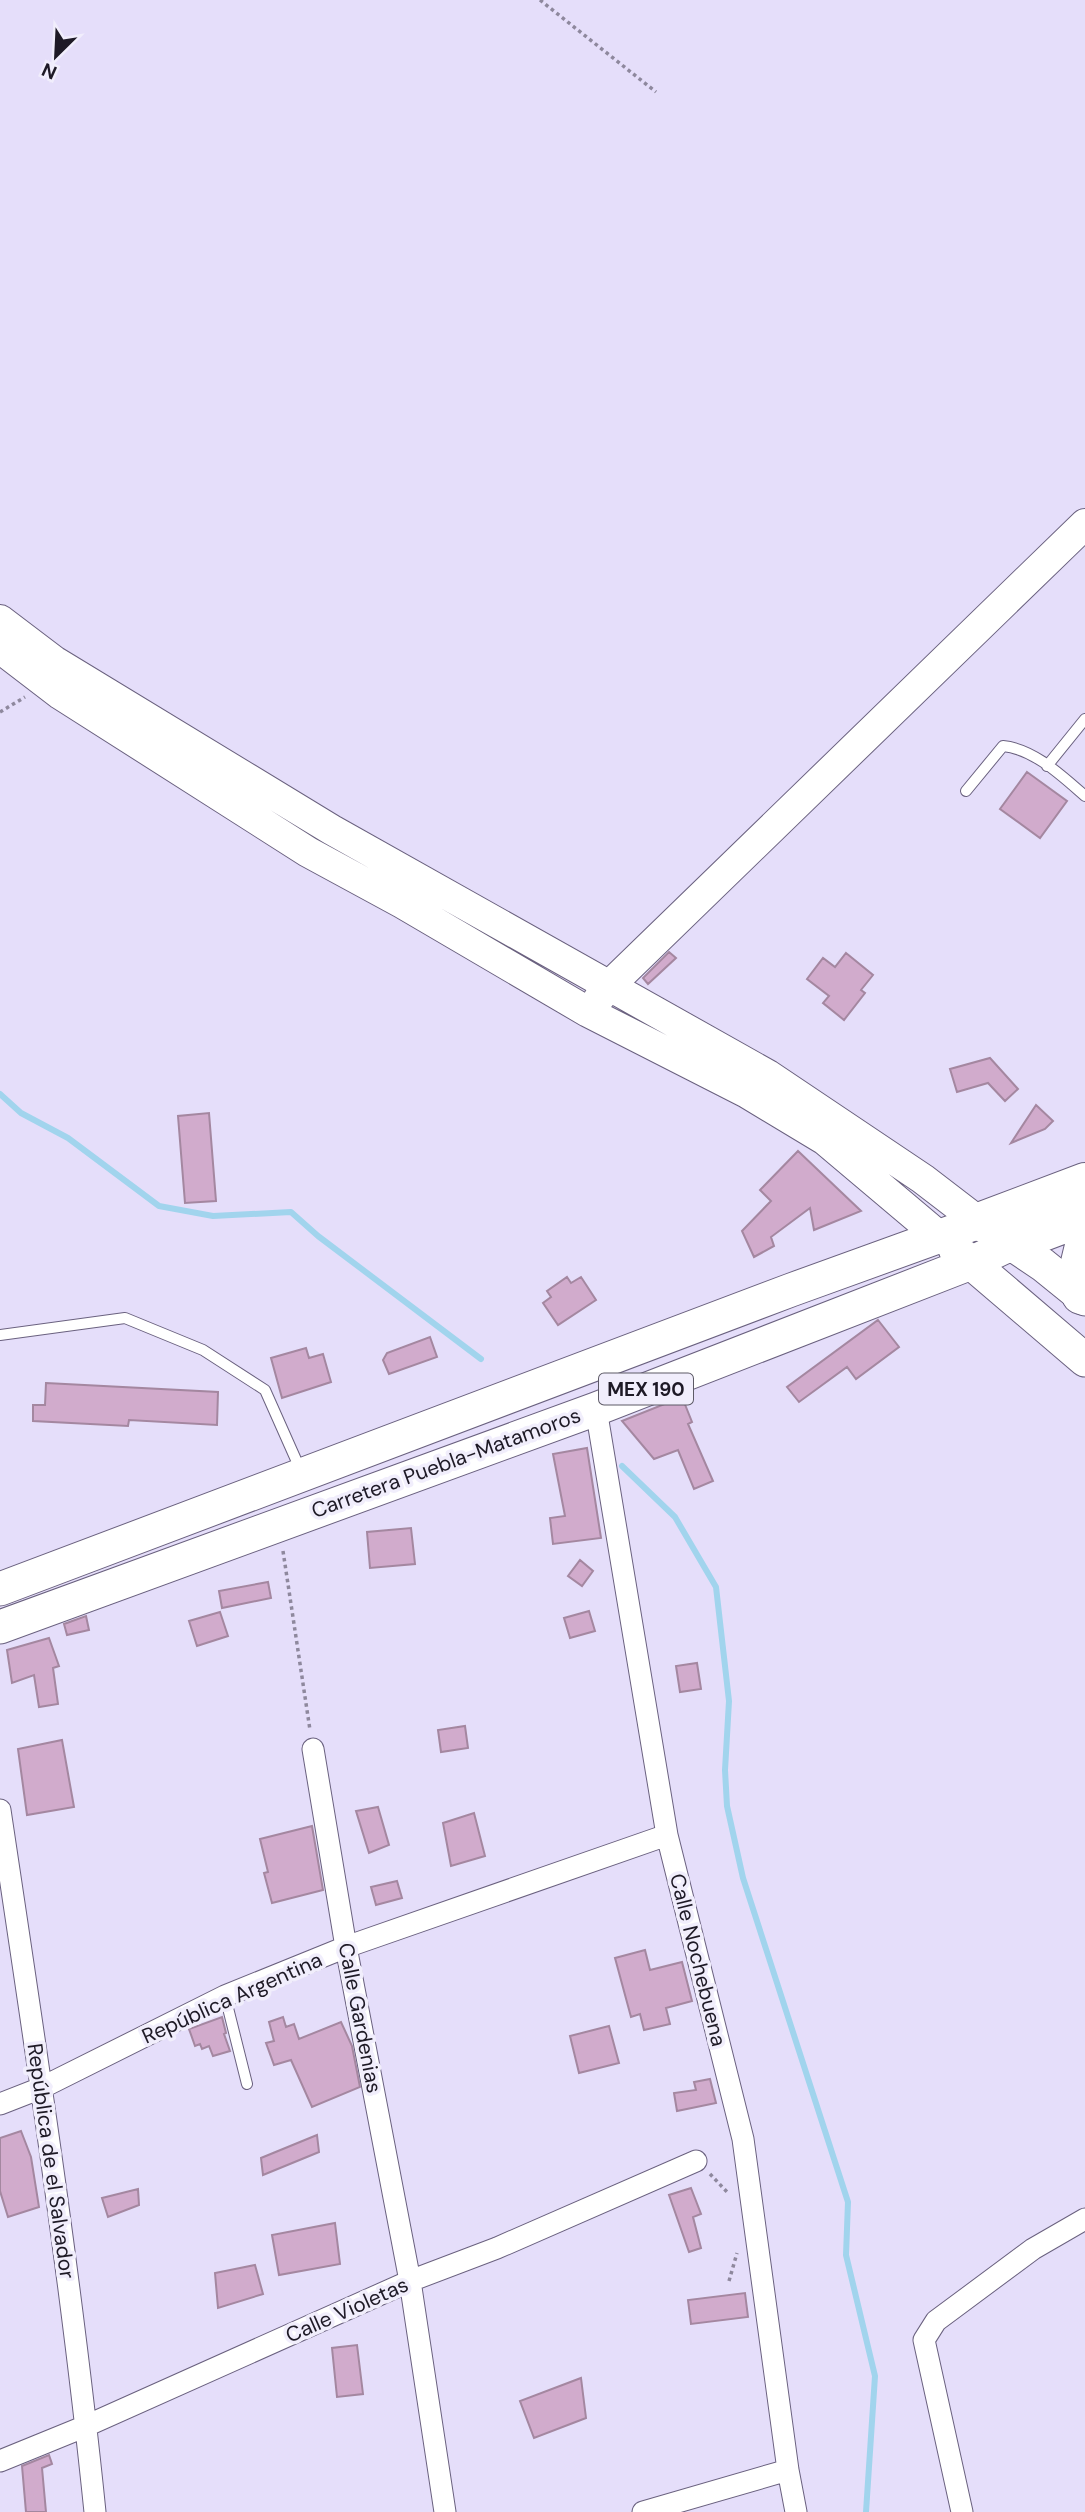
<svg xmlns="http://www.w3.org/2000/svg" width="1085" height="2512" viewBox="0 0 1085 2512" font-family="'DM Sans',sans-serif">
<rect width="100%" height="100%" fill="#e5defa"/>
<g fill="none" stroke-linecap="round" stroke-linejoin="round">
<path stroke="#a1d4ed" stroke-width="6" d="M0 1094 21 1113 68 1138 159 1206 213 1216 291 1212 318 1236 481 1359
M622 1466 675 1517 716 1587 729 1701 725 1770 727 1806 743 1878 848 2202 846 2255 875 2376 866 2512"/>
</g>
<path fill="#d1abcc" stroke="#a487a0" stroke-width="2" d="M1027 772 1067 801 1040 838 1000 809Z
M669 952 676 958 648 984 643 978Z
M846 953 873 975 861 990 865 993 844 1020 823 1003 829 996 807 979 823 958 835 967Z
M990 1058 1018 1089 1005 1101 988 1083 957 1092 950 1069Z
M1036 1105 1053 1121 1045 1129 1011 1143Z
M209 1113 216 1201 185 1203 178 1116Z
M798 1151 861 1211 814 1230 810 1208 771 1237 774 1246 754 1257 742 1231 771 1201 760 1190Z
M567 1277 571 1283 581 1277 596 1300 558 1325 543 1303 551 1297 547 1291Z
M878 1320 899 1347 856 1379 847 1367 799 1402 787 1387Z
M430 1337 437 1357 389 1374 383 1360 387 1353Z
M306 1348 309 1358 323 1354 331 1382 282 1398 271 1358Z
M46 1383 218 1392 217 1425 129 1420 128 1426 33 1421V1405H45Z
M682 1397 692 1422 688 1424 713 1481 694 1489 678 1450 654 1459 622 1421Z
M587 1448 601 1538 553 1544 550 1518 565 1516 553 1454Z
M411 1528 415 1564 370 1568 367 1532Z
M580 1560 593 1571 582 1586 568 1576Z
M268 1582 271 1598 222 1608 219 1591Z
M589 1611 595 1631 570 1638 564 1618Z
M220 1612 228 1636 197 1646 189 1621Z
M86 1616 89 1630 67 1635 64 1624Z
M49 1638 59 1666 53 1668 58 1704 39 1707 34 1675 12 1683 7 1650Z
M697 1663 701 1689 680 1692 676 1666Z
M465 1726 468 1748 441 1752 438 1730Z
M62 1740 74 1807 27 1815 18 1749Z
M378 1807 389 1845 369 1853 356 1811Z
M474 1813 485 1856 451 1866 443 1823Z
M312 1826 323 1890 272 1903 264 1873 268 1872 260 1839Z
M397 1881 402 1898 376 1905 371 1887Z
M645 1950 650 1970 682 1962 692 2001 666 2008 670 2024 644 2030 640 2014 631 2017 615 1958Z
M222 2017 226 2033 224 2034 230 2051 213 2056 209 2046 202 2049 200 2044 195 2046 189 2029Z
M283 2017 286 2027 294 2024 299 2039 341 2022 352 2046 360 2087 312 2107 291 2060 274 2065 266 2043 274 2041 269 2022Z
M609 2026 619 2063 579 2073 570 2036Z
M710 2079 716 2103 677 2111 674 2093 696 2090 694 2082Z
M21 2131 31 2157 39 2207 8 2217 0 2191V2138Z
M317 2135 319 2152 263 2175 261 2158Z
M691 2188 701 2214 693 2217 701 2248 689 2252 669 2195Z
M138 2189 139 2205 108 2217 102 2198Z
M335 2223 340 2264 279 2275 272 2235Z
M255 2265 263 2294 218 2308 215 2273Z
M745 2293 748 2317 691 2324 688 2300Z
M357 2345 363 2394 337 2397 332 2348Z
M581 2378 586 2418 534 2438 520 2401Z
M49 2455 52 2464 42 2468 46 2512H26L22 2466Z"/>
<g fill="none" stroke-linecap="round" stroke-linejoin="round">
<defs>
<path id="lane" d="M1047 766 1085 719
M966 791 1003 746C1034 749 1062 776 1085 796
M0 1335 125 1318 203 1350 265 1390 301 1471
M225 1996 247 2084"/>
<path id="street" d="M596 1409 667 1835 743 2139 788 2470 796 2512
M313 1749 346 1947 410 2281 445 2512
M0 1810C35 2044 71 2277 95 2512
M0 2104 41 2088 225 1996 346 1947 667 1835
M0 2461 86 2426 410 2281 497 2248 696 2161
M643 2512 788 2470
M962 2512 924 2340 936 2321 1033 2249 1085 2219"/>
<path id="secondary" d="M0 620 54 661 332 830 768 1075 923 1179 979 1222
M0 648 60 694 308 852 402 903 588 1012 747 1093 825 1140 940 1237
M599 998 610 985 1085 524"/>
<path id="primary" d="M955 1249 1085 1360
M0 1589 791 1290 979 1222 1043 1265 1085 1299
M0 1627 596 1409 971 1263 1011 1244"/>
<path id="highway" d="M979 1222 1085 1182
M1011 1244 1085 1216
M1081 1295 1078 1271 1085 1242"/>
</defs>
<use href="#lane" stroke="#6a617f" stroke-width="12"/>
<use href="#street" stroke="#6a617f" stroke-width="23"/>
<use href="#secondary" stroke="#6a617f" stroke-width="32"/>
<use href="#primary" stroke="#6a617f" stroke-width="35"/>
<use href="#highway" stroke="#6a617f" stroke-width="40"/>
<path stroke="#8e889d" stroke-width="3.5" stroke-dasharray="3.5 3.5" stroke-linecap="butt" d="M540 0 656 92
M0 712 25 697
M283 1551 310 1730
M710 2174 729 2194
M729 2281 737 2253"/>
<use href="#lane" stroke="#fff" stroke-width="10"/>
<use href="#street" stroke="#fff" stroke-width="21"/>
<use href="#secondary" stroke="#fff" stroke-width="30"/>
<use href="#primary" stroke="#fff" stroke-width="33"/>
<use href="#highway" stroke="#fff" stroke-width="38"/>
</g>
<g text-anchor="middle" stroke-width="7" stroke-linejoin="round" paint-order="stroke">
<rect fill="#f1eefc" stroke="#5d5a66" stroke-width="2" x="599" y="1373.5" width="94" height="31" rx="5"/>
<g font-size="19" font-weight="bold" fill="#1e1a26">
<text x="646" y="1396">MEX 190</text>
</g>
<g font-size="21" fill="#1e1a26" stroke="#f1eefc">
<text transform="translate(446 1463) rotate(-20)" y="7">Carretera Puebla-Matamoros</text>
<text transform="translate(698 1960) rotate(76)" y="7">Calle Nochebuena</text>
<text transform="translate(232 1998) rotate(-24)" y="7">República Argentina</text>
<text transform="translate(360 2018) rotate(79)" y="7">Calle Gardenias</text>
<text transform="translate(51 2161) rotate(82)" y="7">República de el Salvador</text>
<text transform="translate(347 2310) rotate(-24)" y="7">Calle Violetas</text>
</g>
</g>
<g transform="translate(56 56) rotate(204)" stroke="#f1eefc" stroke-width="5" paint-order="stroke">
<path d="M0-5L12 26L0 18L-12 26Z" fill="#1e1a26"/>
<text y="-10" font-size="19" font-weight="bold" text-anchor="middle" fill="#1e1a26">N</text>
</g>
</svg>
